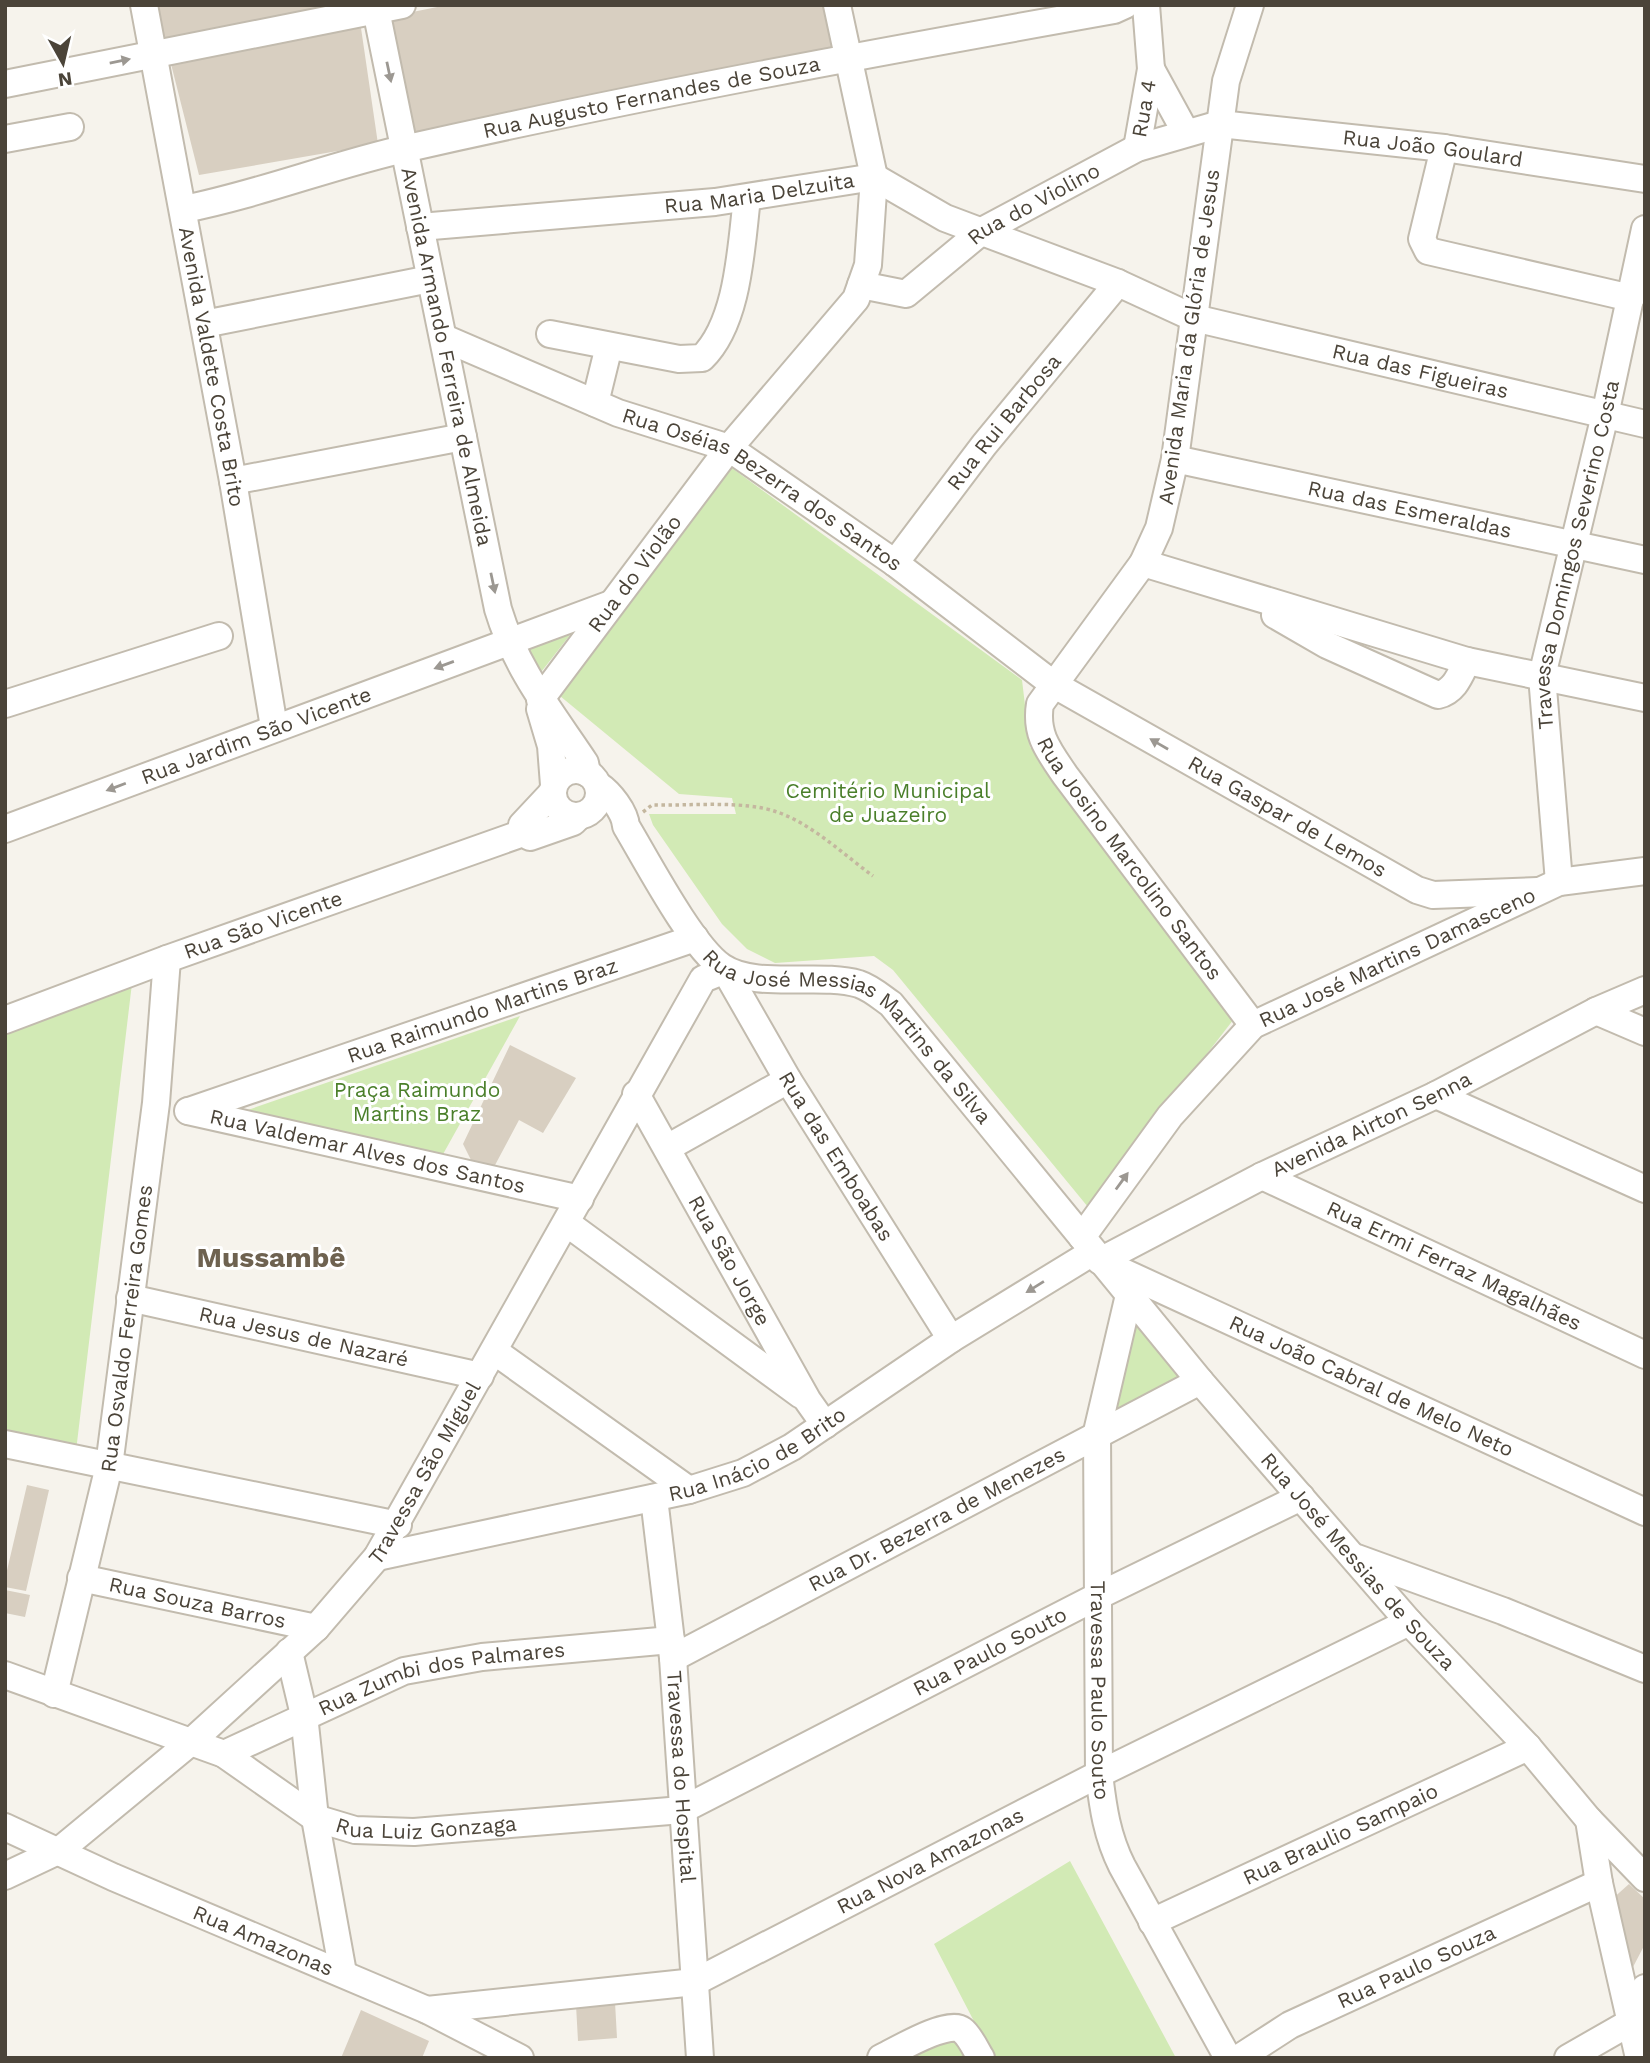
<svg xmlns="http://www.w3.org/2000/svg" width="1650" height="2063" viewBox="0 0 1650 2063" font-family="'Work Sans',sans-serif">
<rect width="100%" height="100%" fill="#f6f3ec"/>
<path fill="#d2eab5" d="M732 468 1022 680 1030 747 1244 1006 1088 1207 893 970 874 956 775 963 747 949 722 924 653 825 649 814H736L732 798 679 794 560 696Z
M577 626 538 676 520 650Z
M133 975 76 1451 5 1435V1024Z
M520 1016 442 1156 239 1113Z
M1129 1295 1200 1381 1097 1432Z
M1070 1861 1176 2058H993L934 1944Z
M951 2030 967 2058H892Z"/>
<path fill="#d8cfc1" d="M156 5H338L161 40Z
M447 5H827L838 51 415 136 388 17Z
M361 28 378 144 199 175 170 60Z
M510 1045 576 1078 543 1133 519 1120 494 1167 473 1164 463 1144Z
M27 1485 49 1490 26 1591 5 1587V1579Z
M5 1590 30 1595 25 1617 5 1613Z
M1629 1884 1645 1899V1944L1633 1967 1623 1952 1610 1901Z
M615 2002 617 2038 578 2041 576 2005Z
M361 2010 429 2041 422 2058H341Z"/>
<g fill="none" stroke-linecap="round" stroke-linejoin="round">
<defs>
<g id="minor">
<path id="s1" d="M144 5 233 481 274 727"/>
<path id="s2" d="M375 5 498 609C516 669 551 712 585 763L587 773"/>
<path id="s3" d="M1250 5 1226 81 1175 459 1159 528 1143 563 1040 704C1035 734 1048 750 1065 775L1253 1025"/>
<path d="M1151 69 1186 133"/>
<path d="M5 84 402 5"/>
<path d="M5 139 70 127"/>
<path id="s4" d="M1137 148 1151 69 1146 5"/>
<path d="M1444 148 1422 239 1428 251 1631 298"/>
<path id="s5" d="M184 209C260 194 332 165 408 148 642 95 878 52 1114 10L1125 5"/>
<path id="s6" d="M420 227 715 202 874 177 945 218 1118 283 1194 318 1645 424"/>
<path id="s7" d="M861 285 906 294 982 231 1137 148 1220 124 1444 148 1645 179"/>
<path d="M204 324 430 279"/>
<path d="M550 334 679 359 702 358C739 322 741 246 747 198"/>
<path id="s8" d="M444 338 618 413 729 448 895 563 1053 684 1417 890 1433 895 1538 891"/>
<path d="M595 403 609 346"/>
<path id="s9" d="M1175 459 1645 560"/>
<path d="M233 481 463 437"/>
<path id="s10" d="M895 563 984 445 1118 283"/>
<path d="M1143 563 1467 661 1645 698"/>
<path d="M1275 615 1327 645 1438 695C1455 691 1460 675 1467 661"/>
<path id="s11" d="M540 700 729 448 856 299 868 265 874 177 837 5"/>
<path d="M5 704 219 636"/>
<path d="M540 709 551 746 554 785"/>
<circle cx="576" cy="793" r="23"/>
<path id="s12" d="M598 785C610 793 625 812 626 826 647 861 692 947 722 967 756 990 819 972 859 984 871 988 881 997 891 1004L1200 1381 1409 1622 1528 1747 1589 1820 1645 1878"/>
<path id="s13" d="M5 829 611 604"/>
<path d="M523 833 522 825 552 793"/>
<path id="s14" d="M1559 882 1542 676 1605 415 1645 229"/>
<path id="s15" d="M725 970 788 1080 951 1339"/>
<path d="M1596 1011 1645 1032"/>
<path id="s16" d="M5 1020 167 959 523 833 530 837 573 822 579 816"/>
<path id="s17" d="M636 1094 808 1401 825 1425"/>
<path d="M1436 1095 1645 1189"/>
<path id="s18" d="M188 1111 580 1199"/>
<path id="s19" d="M189 1111 695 938"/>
<path d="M667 1148 788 1080"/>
<path id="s20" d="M1262 1176 1645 1355"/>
<path d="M568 1224 801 1395"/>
<path id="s21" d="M1082 1237 1170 1116 1253 1025 1559 882 1645 871"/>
<path id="s22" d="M1100 1261 1262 1176 1436 1095 1596 1011 1645 990"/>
<path id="s23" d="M1108 1265 1645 1512"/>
<path id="s24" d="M1129 1295 1097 1432 1099 1774C1103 1808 1107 1836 1122 1866L1228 2058"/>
<path id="s25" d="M130 1298 480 1376"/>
<path d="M494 1351 689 1490"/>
<path d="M5 1444 398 1525"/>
<path id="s26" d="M654 1498 673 1658 700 2058"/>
<path id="s27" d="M377 1557 689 1490 743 1473 792 1447 951 1339 1093 1252"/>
<path d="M1357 1558 1503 1611 1645 1669"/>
<path id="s28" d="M81 1578 316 1628"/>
<path d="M289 1652 304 1715 315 1818 343 1973"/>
<path id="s29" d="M673 1658 1200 1381"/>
<path id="s30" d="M5 1675 224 1754 315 1818 355 1830 414 1832 682 1810 1096 1597 1301 1497"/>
<path id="s31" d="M54 1694 109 1466 156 1103 167 959"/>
<path id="s32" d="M224 1754 404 1671 482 1657 671 1640"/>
<path d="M1589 1820 1599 1883 1639 2058"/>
<path id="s33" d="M5 1827 113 1877 427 2010 520 2058"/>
<path id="s34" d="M5 1876 60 1850 192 1741 316 1628 377 1557 703 979 725 970"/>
<path id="s35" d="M1152 1922 1528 1747"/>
<path id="s36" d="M427 2010 695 1982 1099 1774 1409 1622"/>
<path d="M881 2058C897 2050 949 2019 962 2030 970 2036 976 2050 981 2058"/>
<path id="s37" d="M1239 2058 1290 2025 1599 1883"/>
<path d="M1568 2058 1631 2022 1645 1988"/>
</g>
</defs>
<use href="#minor" stroke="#c2bbae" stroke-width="30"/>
<path stroke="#c4b79f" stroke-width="3.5" stroke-dasharray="3.5 3.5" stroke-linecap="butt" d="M643 812 652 805C688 806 744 800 777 812 812 824 843 854 873 876"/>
<use href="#minor" stroke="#fff" stroke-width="26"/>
</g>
<defs><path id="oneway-solid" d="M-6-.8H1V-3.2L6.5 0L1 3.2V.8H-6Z" transform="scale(1.75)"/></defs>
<g fill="#9c9892">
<use href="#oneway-solid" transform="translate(120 61) rotate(-11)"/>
<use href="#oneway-solid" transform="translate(389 72) rotate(78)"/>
<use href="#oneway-solid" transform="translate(493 583) rotate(78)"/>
<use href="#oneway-solid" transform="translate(444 665) rotate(160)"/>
<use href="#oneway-solid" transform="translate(1159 744) rotate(-150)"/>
<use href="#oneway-solid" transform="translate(116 787) rotate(159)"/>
<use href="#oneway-solid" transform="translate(1122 1181) rotate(-54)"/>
<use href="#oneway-solid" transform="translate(1035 1287) rotate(148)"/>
</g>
<g text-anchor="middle" stroke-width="6" stroke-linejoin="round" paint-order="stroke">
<g font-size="21" fill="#4b4439" stroke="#fff">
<text dy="7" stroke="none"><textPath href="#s5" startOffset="481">Rua Augusto Fernandes de Souza</textPath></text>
<text dy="7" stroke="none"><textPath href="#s4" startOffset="40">Rua 4</textPath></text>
<text dy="7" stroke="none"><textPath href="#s7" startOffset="621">Rua João Goulard</textPath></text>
<text dy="7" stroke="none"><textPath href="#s6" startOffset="341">Rua Maria Delzuita</textPath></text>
<text dy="7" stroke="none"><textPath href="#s7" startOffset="203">Rua do Violino</textPath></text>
<text transform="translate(1189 337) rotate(-82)" y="7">Avenida Maria da Glória de Jesus</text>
<text dy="7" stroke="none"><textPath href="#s2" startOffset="359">Avenida Armando Ferreira de Almeida</textPath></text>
<text dy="7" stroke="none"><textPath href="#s1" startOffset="368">Avenida Valdete Costa Brito</textPath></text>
<text dy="7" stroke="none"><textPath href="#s6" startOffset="1040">Rua das Figueiras</textPath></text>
<text dy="7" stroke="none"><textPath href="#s10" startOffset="178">Rua Rui Barbosa</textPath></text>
<text dy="7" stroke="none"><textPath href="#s8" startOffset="354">Rua Oséias Bezerra dos Santos</textPath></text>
<text dy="7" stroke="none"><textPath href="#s9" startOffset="240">Rua das Esmeraldas</textPath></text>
<text dy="7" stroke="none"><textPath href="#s14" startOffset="332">Travessa Domingos Severino Costa</textPath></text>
<text dy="7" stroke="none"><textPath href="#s11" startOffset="158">Rua do Violão</textPath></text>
<text dy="7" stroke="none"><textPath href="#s13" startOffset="268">Rua Jardim São Vicente</textPath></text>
<text dy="7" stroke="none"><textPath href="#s8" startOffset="976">Rua Gaspar de Lemos</textPath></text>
<text dy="7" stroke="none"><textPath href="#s3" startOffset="928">Rua Josino Marcolino Santos</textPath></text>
<text dy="7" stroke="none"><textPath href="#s16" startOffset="275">Rua São Vicente</textPath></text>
<text dy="7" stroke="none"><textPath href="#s21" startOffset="432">Rua José Martins Damasceno</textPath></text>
<text dy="7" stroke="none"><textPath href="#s19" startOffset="310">Rua Raimundo Martins Braz</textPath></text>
<text dy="7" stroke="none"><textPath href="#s12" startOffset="376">Rua José Messias Martins da Silva</textPath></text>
<text dy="7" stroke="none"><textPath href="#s22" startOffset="304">Avenida Airton Senna</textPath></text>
<text dy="7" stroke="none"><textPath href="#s18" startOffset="184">Rua Valdemar Alves dos Santos</textPath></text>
<text dy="7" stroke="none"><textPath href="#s15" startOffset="217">Rua das Emboabas</textPath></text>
<text dy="7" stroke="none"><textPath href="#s17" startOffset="191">Rua São Jorge</textPath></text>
<text dy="7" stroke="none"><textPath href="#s20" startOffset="212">Rua Ermi Ferraz Magalhães</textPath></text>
<text dy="7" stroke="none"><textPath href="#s31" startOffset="373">Rua Osvaldo Ferreira Gomes</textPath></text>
<text dy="7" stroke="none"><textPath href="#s25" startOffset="178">Rua Jesus de Nazaré</textPath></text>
<text dy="7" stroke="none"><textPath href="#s23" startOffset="290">Rua João Cabral de Melo Neto</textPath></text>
<text dy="7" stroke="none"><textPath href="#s27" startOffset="396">Rua Inácio de Brito</textPath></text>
<text dy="7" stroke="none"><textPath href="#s34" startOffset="590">Travessa São Miguel</textPath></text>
<text dy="7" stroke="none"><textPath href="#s29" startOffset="298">Rua Dr. Bezerra de Menezes</textPath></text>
<text dy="7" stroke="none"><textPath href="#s12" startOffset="1127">Rua José Messias de Souza</textPath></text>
<text dy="7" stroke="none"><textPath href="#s28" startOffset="119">Rua Souza Barros</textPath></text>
<text dy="7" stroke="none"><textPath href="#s30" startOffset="1060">Rua Paulo Souto</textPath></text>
<text dy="7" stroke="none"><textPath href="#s32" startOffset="233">Rua Zumbi dos Palmares</textPath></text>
<text dy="7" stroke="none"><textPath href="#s24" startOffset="399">Travessa Paulo Souto</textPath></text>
<text dy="7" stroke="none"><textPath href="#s26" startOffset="280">Travessa do Hospital</textPath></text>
<text dy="7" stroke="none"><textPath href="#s30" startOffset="457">Rua Luiz Gonzaga</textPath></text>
<text dy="7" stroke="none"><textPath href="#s35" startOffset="208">Rua Braulio Sampaio</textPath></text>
<text dy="7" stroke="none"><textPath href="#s36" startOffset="534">Rua Nova Amazonas</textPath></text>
<text dy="7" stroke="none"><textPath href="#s33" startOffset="282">Rua Amazonas</textPath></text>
<text dy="7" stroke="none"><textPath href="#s37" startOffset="200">Rua Paulo Souza</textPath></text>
</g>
<g font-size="21" fill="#4a7f2a" stroke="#fff">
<text x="888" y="798">Cemitério Municipal<tspan x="888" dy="24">de Juazeiro</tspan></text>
<text x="417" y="1097">Praça Raimundo<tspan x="417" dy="24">Martins Braz</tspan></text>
</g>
<g font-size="28" font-weight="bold" fill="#6e6250" stroke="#fff">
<text x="271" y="1267">Mussambê</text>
</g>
</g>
<rect width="1650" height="2063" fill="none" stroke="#4b4439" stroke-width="14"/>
<g transform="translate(63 63) rotate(172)" stroke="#ffffff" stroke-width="5" paint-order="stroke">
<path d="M0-5L12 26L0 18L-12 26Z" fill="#4b4439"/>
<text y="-10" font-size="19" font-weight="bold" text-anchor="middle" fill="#4b4439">N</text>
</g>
</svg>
